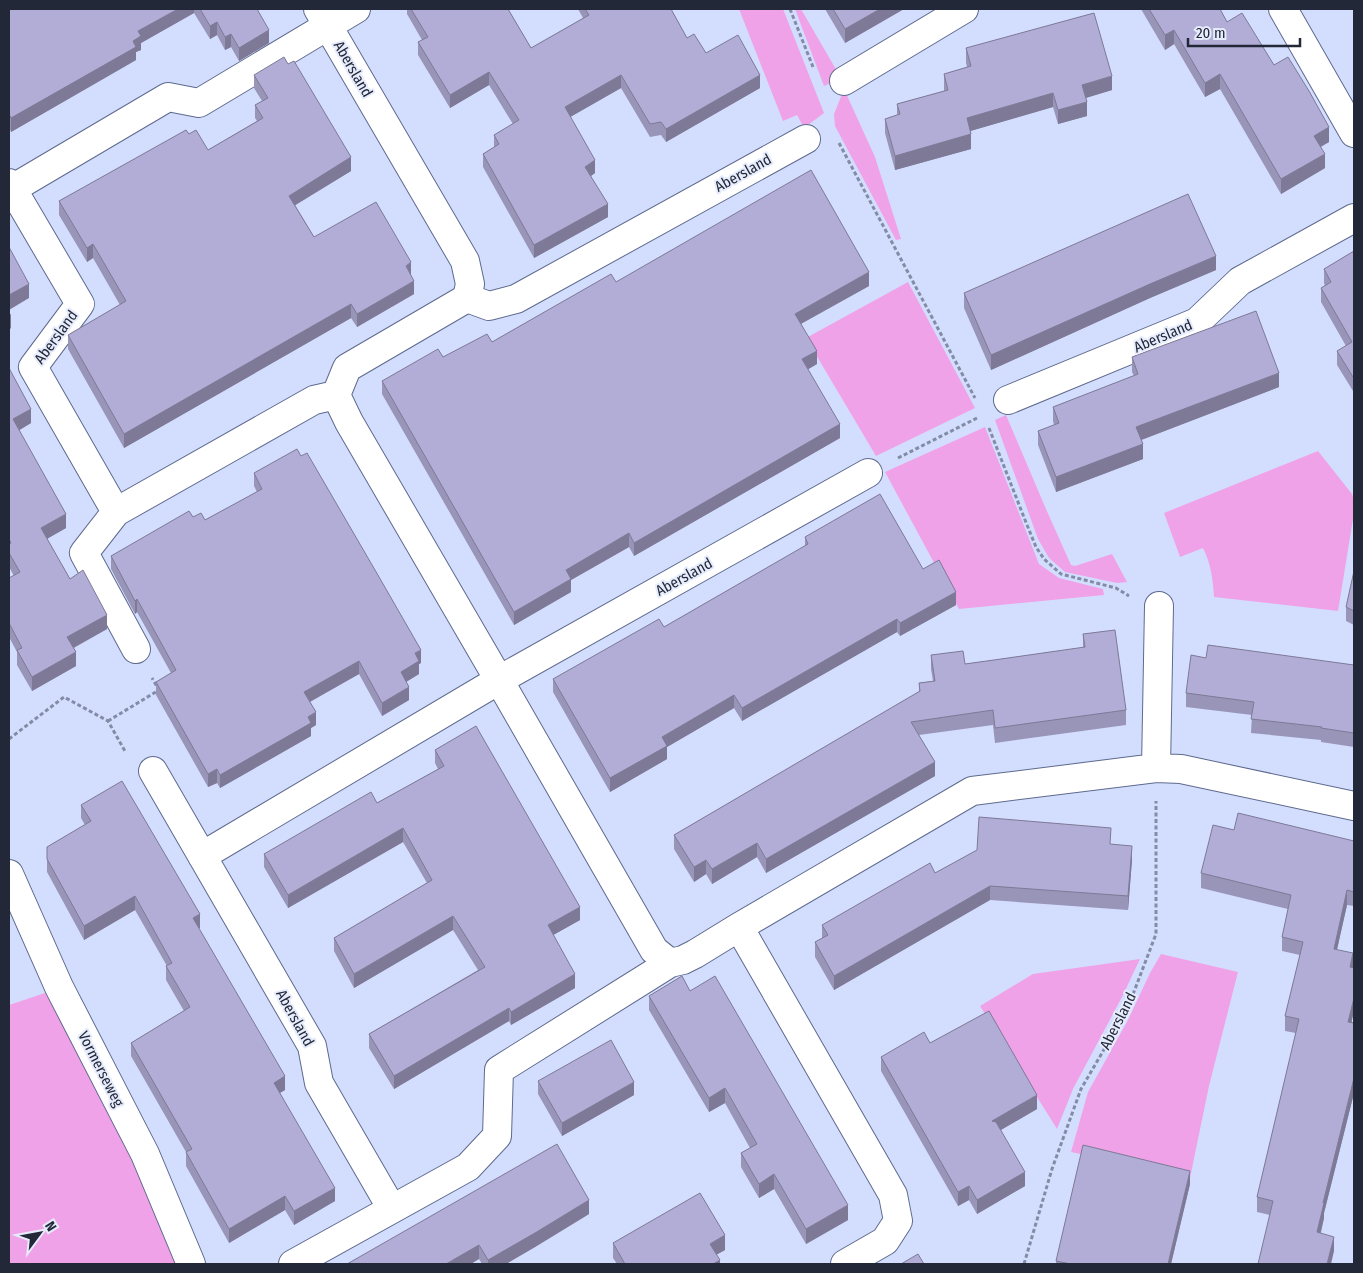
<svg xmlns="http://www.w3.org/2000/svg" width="1363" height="1273" viewBox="0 0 1363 1273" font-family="'Fira Sans Condensed',sans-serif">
<rect width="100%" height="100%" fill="#d3deff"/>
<path fill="#f0a2e8" d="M739 9H783L824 113 804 128 797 115 783 121Z
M795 9H801L841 78 824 86Z
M844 89 875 157 901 239 896 240 835 126 834 114Z
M908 282 975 408 876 456 806 338Z
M1006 415 1046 509 1071 565 1075 566 1112 554 1127 582 1117 583 1065 572 1049 558 1038 539 995 420Z
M985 427 1039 564 1059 578 1103 589 1104 595 959 609 885 472Z
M1318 451 1352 494 1354 501V513L1338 611 1214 597C1213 580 1211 564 1203 548L1180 557 1164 513Z
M1161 954 1238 972 1209 1086 1190 1178 1071 1152 1088 1092 1128 1020 1150 973Z
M1140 959 1122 997 1073 1089 1057 1129 980 1006 1033 974Z
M54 990 183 1264H9V1005Z"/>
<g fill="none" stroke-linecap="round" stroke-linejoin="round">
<defs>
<path id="street" d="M318 9 465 261 470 284 467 298 347 368 336 395 349 422 499 680 654 950 670 963 683 960 695 954 739 927 972 791 1156 768 1181 769 1354 806
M1283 9 1354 133
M844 81 964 9
M9 183 80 304 33 367 116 512
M12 189 168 97 199 103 356 9
M467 298 489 306 516 299 806 139
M1008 400 1197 322 1240 281 1354 218
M136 649 84 553 116 512 314 400 336 395
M1156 768 1159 606
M153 771 312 1046 319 1083 392 1209
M202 856 499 680 868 473
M9 874 59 987 145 1154 191 1264
M739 927 893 1195 898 1221 885 1241 845 1264
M293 1264 468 1167 497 1136 499 1070 670 963"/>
</defs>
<use href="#street" stroke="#5e6a8d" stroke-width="30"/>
<path stroke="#838ca5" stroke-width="3" stroke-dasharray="4 2.5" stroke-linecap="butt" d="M790 9 813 67
M839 143 975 398
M989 428 1027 525 1036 547 1044 559 1061 574 1116 588 1129 596
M898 458 979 417
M108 721 159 690 152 678
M9 739 64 697 108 721 126 753
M1024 1264 1052 1169 1081 1089 1127 1010 1156 934V801"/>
<use href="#street" stroke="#fff" stroke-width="28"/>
</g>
<path fill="#9995b8" d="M9 9H257L269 43 239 61 231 47 225 50 217 35 210 39 194 13 141 43V50L136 52V60L11 132 9 127Z
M407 9H508L531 48 583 18 578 9H671L687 38 706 53 760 88 666 142 661 135 650 137 621 88 570 117 595 173 591 176 608 217 534 258 483 167V154L494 147V135L513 124 489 85 450 108 418 55V42L422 40 407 14Z
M825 9H904L845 43Z
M1141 9H1220L1227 22 1274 65 1329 142 1321 147 1325 168 1281 194 1220 89 1205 97 1174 44 1165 50Z
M966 48 1112 90 1086 98 1087 116 1058 124 1053 107 970 131 971 149 895 170 885 133V119L897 115V104L944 91V74L967 67 966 63Z
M254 75 351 171 295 205 314 237 411 275 414 294 357 327 351 318 124 448 68 349V335L120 305 93 258 87 262 59 215V201L189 134 208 150 257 121 255 118V105L262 101 254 88Z
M1354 251 1353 391 1337 365V351L1346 346 1321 302V288L1325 286 1324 283V269Z
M1216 270 1150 298 991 370 964 308V293Z
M616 282 869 286 801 324 817 364 807 369 840 438 634 556 629 547 571 580V592L514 625 382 394V381L443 357 492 342Z
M1132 357 1279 387 1141 440 1143 459 1056 492 1038 445V431L1054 425 1053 421V407L1134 376 1132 372Z
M9 368 31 423 19 430 66 528 47 539 70 579 107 629 74 648 76 666 32 691 17 665V652L9 637V578L14 576 9 567Z
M254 473 421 663 419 664V674L406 682 409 700 382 716 359 674 310 702 316 725 311 728V736L220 788 217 783 208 787 156 695V682L171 673 137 612 135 614 111 569V556L193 517 205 520 257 492 254 486Z
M805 537 923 569 956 605 900 636 897 632 742 721 734 708 667 747V759L610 792 553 692V679L664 627 805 546Z
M1354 571V625L1346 621V607Z
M1083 634 1126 710V725L995 743 993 725 919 735 935 776 766 873 757 857 712 884 706 874 694 882 674 849V835L919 692V683L933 681 931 669V655L965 664 1083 648Z
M1206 658 1354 665V747L1321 742V740L1251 733 1252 715 1186 707V693Z
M435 750 580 920 553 935 575 988 511 1025 509 1021 394 1089 369 1048V1034L478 970 453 930 354 988 334 951V938L427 883 403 842 288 908 264 867V854L377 803 438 769 435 763Z
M81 805 200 928H198L285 1090 280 1093 335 1201 294 1225 285 1210 229 1243 186 1166V1152L131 1056V1043L184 1011 166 980V966H167L135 910 84 940 47 872V847L85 825 81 818Z
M1234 830 1354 841V906L1347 905 1337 949 1352 1022 1354 1023V1093L1324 1213V1218L1321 1233 1334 1251 1270 1215 1257 1212V1197L1296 1033 1285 1031V1016L1300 955 1282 951V937L1288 909 1201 888V873Z
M1111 844 1132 860 1128 910 990 900 834 990 815 957V942L822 938V925Z
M690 991 848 1220 806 1244 774 1189 759 1198 741 1167V1153L750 1148 725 1103 709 1112 649 1010V996Z
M930 1043 1037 1109 1001 1130 1025 1186 977 1214 969 1200 958 1206 881 1071V1057Z
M538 1081 634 1095 562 1136 538 1094Z
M1190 1184 1171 1264H1056V1261Z
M589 1214 535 1247 506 1264H482L479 1259 347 1264Z
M613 1243 725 1250 716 1255 720 1264H617L613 1258Z"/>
<path fill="#7d7996" d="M178 9H194V13L141 43V50L136 52V60L11 132V118L138 31Z
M880 9H904L845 43V29Z
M217 22V35L210 39V26Z
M269 30V43L239 61V48Z
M1174 30V44L1165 50V35Z
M231 34V47L225 50V37Z
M489 72V85L450 108V95Z
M1220 74V89L1205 97V83Z
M621 75V88L565 120V107Z
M760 75V88L666 142V129Z
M1112 76V90L1082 99V85Z
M1053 93V107L967 132V118Z
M1087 102V116L1058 124V110Z
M1329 127V142L1314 150V136Z
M971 134V149L895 170V156Z
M1325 154V168L1281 194V179Z
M351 157V171L289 209V196Z
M595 160V173L585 180V167Z
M608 204V217L534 258V245Z
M93 244V258L87 262V248Z
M1216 256V270L1150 298 991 370V355L1150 284Z
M411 262V276L406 266Z
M869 272V286L795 327V314Z
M414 281V294L357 327V314Z
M29 284V298L9 310V295Z
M351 304V318L124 448V434Z
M11 314V328L9 330V315Z
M817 351V364L802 373V359Z
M1279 373V387L1136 442V427Z
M1354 376V390L1353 391V377Z
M31 409V423L13 434V419Z
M840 424V438L634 556V543Z
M1143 444V459L1056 492V477Z
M66 514V528L41 542V528Z
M629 533V547L571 580V592L514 625V612L566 570Z
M956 592V605L900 636V623Z
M137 599V612L135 614V601Z
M107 615V629L67 651V637Z
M897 619V632L742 721V708Z
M421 650V663L419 664V674L401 685V672L415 653Z
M76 652V666L32 691V677Z
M359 661V674L304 705V692Z
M409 687V700L382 716V703Z
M734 695V708L667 747V759L610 792V778L662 737Z
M316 712V725L311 728V736L220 788V775Z
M935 762V776L766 873V859Z
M217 769V783L208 787V774Z
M403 828V842L288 908V895Z
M757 843V857L712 884V869Z
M1132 846V860L1128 910V896Z
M706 860V874L694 882V867Z
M990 886V900L834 990V976Z
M1347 890V905L1334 963V949Z
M135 896V910L84 940V926Z
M580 907V920L548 938V925Z
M200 914V928L193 932V918Z
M453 916V930L354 988V974Z
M1353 953V967L1350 982V967Z
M575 974V988L511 1025V1012Z
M1354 998V1012L1348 1036V1022Z
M509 1008V1021L394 1089V1076Z
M285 1076V1090L274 1096V1083Z
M1354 1078V1093L1324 1213V1218L1317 1246V1232L1323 1203Z
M634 1082V1095L562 1136V1123Z
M725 1088V1103L709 1112V1098Z
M1037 1095V1109L992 1135V1121Z
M1190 1171V1184L1171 1264H1168Z
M1025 1172V1186L977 1214V1200Z
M774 1174V1189L759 1198V1184Z
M969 1186V1200L958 1206V1192Z
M335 1188V1201L294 1225V1211Z
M285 1196V1210L229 1243V1229Z
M589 1200V1214L535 1247 506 1264H488V1260Z
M848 1205V1220L806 1244V1229Z
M725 1235V1250L710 1258V1244Z
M1334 1237V1251L1331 1264H1327Z
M479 1245V1259L471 1264H446Z
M720 1260V1264H713Z"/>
<path fill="#b2add6" stroke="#7d7996" d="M9 9H178L138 31 141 36 133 41 136 47 11 118 9 114Z
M200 9H257L269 30 239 48 231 34 225 37 217 22 210 26Z
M411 9H508L531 48 589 15 585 9H671L687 38 694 34 706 53 738 35 760 75 666 129 661 122 650 124 621 75 565 107 595 160 585 167 608 204 534 245 483 154 499 144 494 135 519 120 489 72 450 95 418 42 428 37Z
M833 9H880L845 29Z
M1149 9H1220L1227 22 1242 13 1274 65 1288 57 1309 91 1329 127 1314 136 1325 154 1281 179 1220 74 1205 83 1174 30 1165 35Z
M1094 13 1112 76 1082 85 1087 102 1058 110 1053 93 967 118 971 134 895 156 885 119 900 114 897 104 948 90 944 74 971 66 966 48Z
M284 57 288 64 294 61 351 157 289 196 314 237 376 202 411 262 406 266 414 281 357 314 351 304 124 434 68 335 126 301 93 244 87 248 59 201 186 130 189 134 196 130 208 150 263 118 255 105 268 98 254 75Z
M811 170 869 272 795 314 817 351 802 359 840 424 634 543 629 533 566 570 571 579 514 612 382 381 438 349 443 357 487 334 492 342 611 274 616 282Z
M1188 194 1216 256 1150 284 991 355 964 293Z
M9 247 29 284 9 295Z
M1354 251V376L1353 377 1337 351 1352 342 1321 288 1331 282 1324 269Z
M1256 311 1279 373 1136 427 1143 444 1056 477 1038 431 1059 423 1053 407 1138 374 1132 357Z
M9 368 31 409 13 419 66 514 41 528 70 579 83 570 107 615 67 637 76 652 32 677 17 650 22 648 9 623V578L20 572 9 553V544L11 543 9 539Z
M297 449 301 456 307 453 375 570 421 650 415 653 419 661 401 672 409 687 382 703 359 661 304 692 316 712 308 717 311 723 220 775 217 769 208 774 156 682 176 670 137 599 135 601 111 556 189 511 193 517 201 513 205 520 262 489 254 473Z
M880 494 923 569 939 560 956 592 900 623 897 619 742 708 734 695 662 737 667 746 610 778 553 679 659 619 664 627 808 544 805 537Z
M1354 571V611L1346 607Z
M1115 630 1126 710 995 728 993 710 911 722 935 762 766 859 757 843 712 869 706 860 694 867 674 835 920 691 919 683 935 681 931 655 963 651 965 664 994 660 1085 647 1083 634Z
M1208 645 1354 665V733L1321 728 1322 727 1251 719 1254 702 1186 693 1191 655 1206 658Z
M476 726 580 907 548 925 575 974 511 1012 509 1008 394 1076 369 1034 485 967 453 916 354 974 334 938 432 880 403 828 288 895 264 854 371 792 377 803 444 766 435 750Z
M122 781 200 914 193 918 285 1076 274 1083 335 1188 294 1211 285 1196 229 1229 186 1152 192 1149 131 1043 190 1007 166 966 172 963 135 896 84 926 47 859V847L91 821 81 805Z
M1238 813 1354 841V892L1347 890 1334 949 1353 953 1350 967 1354 968V998L1348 1022 1354 1023V1078L1323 1203H1324L1317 1232 1334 1237 1327 1264H1258L1273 1201 1257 1197 1299 1019 1285 1016 1303 942 1282 937 1291 895 1201 873 1213 825 1234 830Z
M979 817 1111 828 1110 844 1132 846 1128 896 990 886 834 976 815 942 828 935 822 925 930 863 935 873 977 850Z
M682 976 690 991 715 976 848 1205 806 1229 774 1174 759 1184 741 1153 757 1144 725 1088 709 1098 649 996Z
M989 1011 1037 1095 992 1121 996 1122 1025 1172 977 1200 969 1186 958 1192 881 1057 924 1032 930 1043Z
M611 1040 634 1082 562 1123 538 1081Z
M557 1144 589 1200 535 1233 488 1260 479 1245 446 1264H347Z
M1083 1145 1190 1171 1168 1264H1071L1056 1261Z
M700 1193 725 1235 710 1244 720 1260 713 1264H625L613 1243Z
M918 1254 924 1264H901Z"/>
<g text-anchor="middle" stroke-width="4" stroke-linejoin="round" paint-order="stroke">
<g font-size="15" fill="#232838" stroke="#e6ecfc">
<text transform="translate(353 69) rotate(60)" y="5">Abersland</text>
<text transform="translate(743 173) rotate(-29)" y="5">Abersland</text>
<text transform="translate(1163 336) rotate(-23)" y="5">Abersland</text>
<text transform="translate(56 337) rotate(-54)" y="5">Abersland</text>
<text transform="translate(684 577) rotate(-29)" y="5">Abersland</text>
<text transform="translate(295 1018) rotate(61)" y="5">Abersland</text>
<text transform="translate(1118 1021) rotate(-63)" y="5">Abersland</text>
<text transform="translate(101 1069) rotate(63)" y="5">Vormerseweg</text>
</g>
</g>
<rect width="1363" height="1273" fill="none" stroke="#232838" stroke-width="20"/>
<g transform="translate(40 1233) rotate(58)" stroke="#e6ecfc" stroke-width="4" paint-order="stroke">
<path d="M0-4L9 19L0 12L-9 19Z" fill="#232838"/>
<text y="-8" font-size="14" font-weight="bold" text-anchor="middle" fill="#232838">N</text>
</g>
<path d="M1188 38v8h112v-8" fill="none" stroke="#232838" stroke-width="2.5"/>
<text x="1196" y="38" font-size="15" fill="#232838" stroke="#e6ecfc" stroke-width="4" paint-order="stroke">20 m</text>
</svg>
